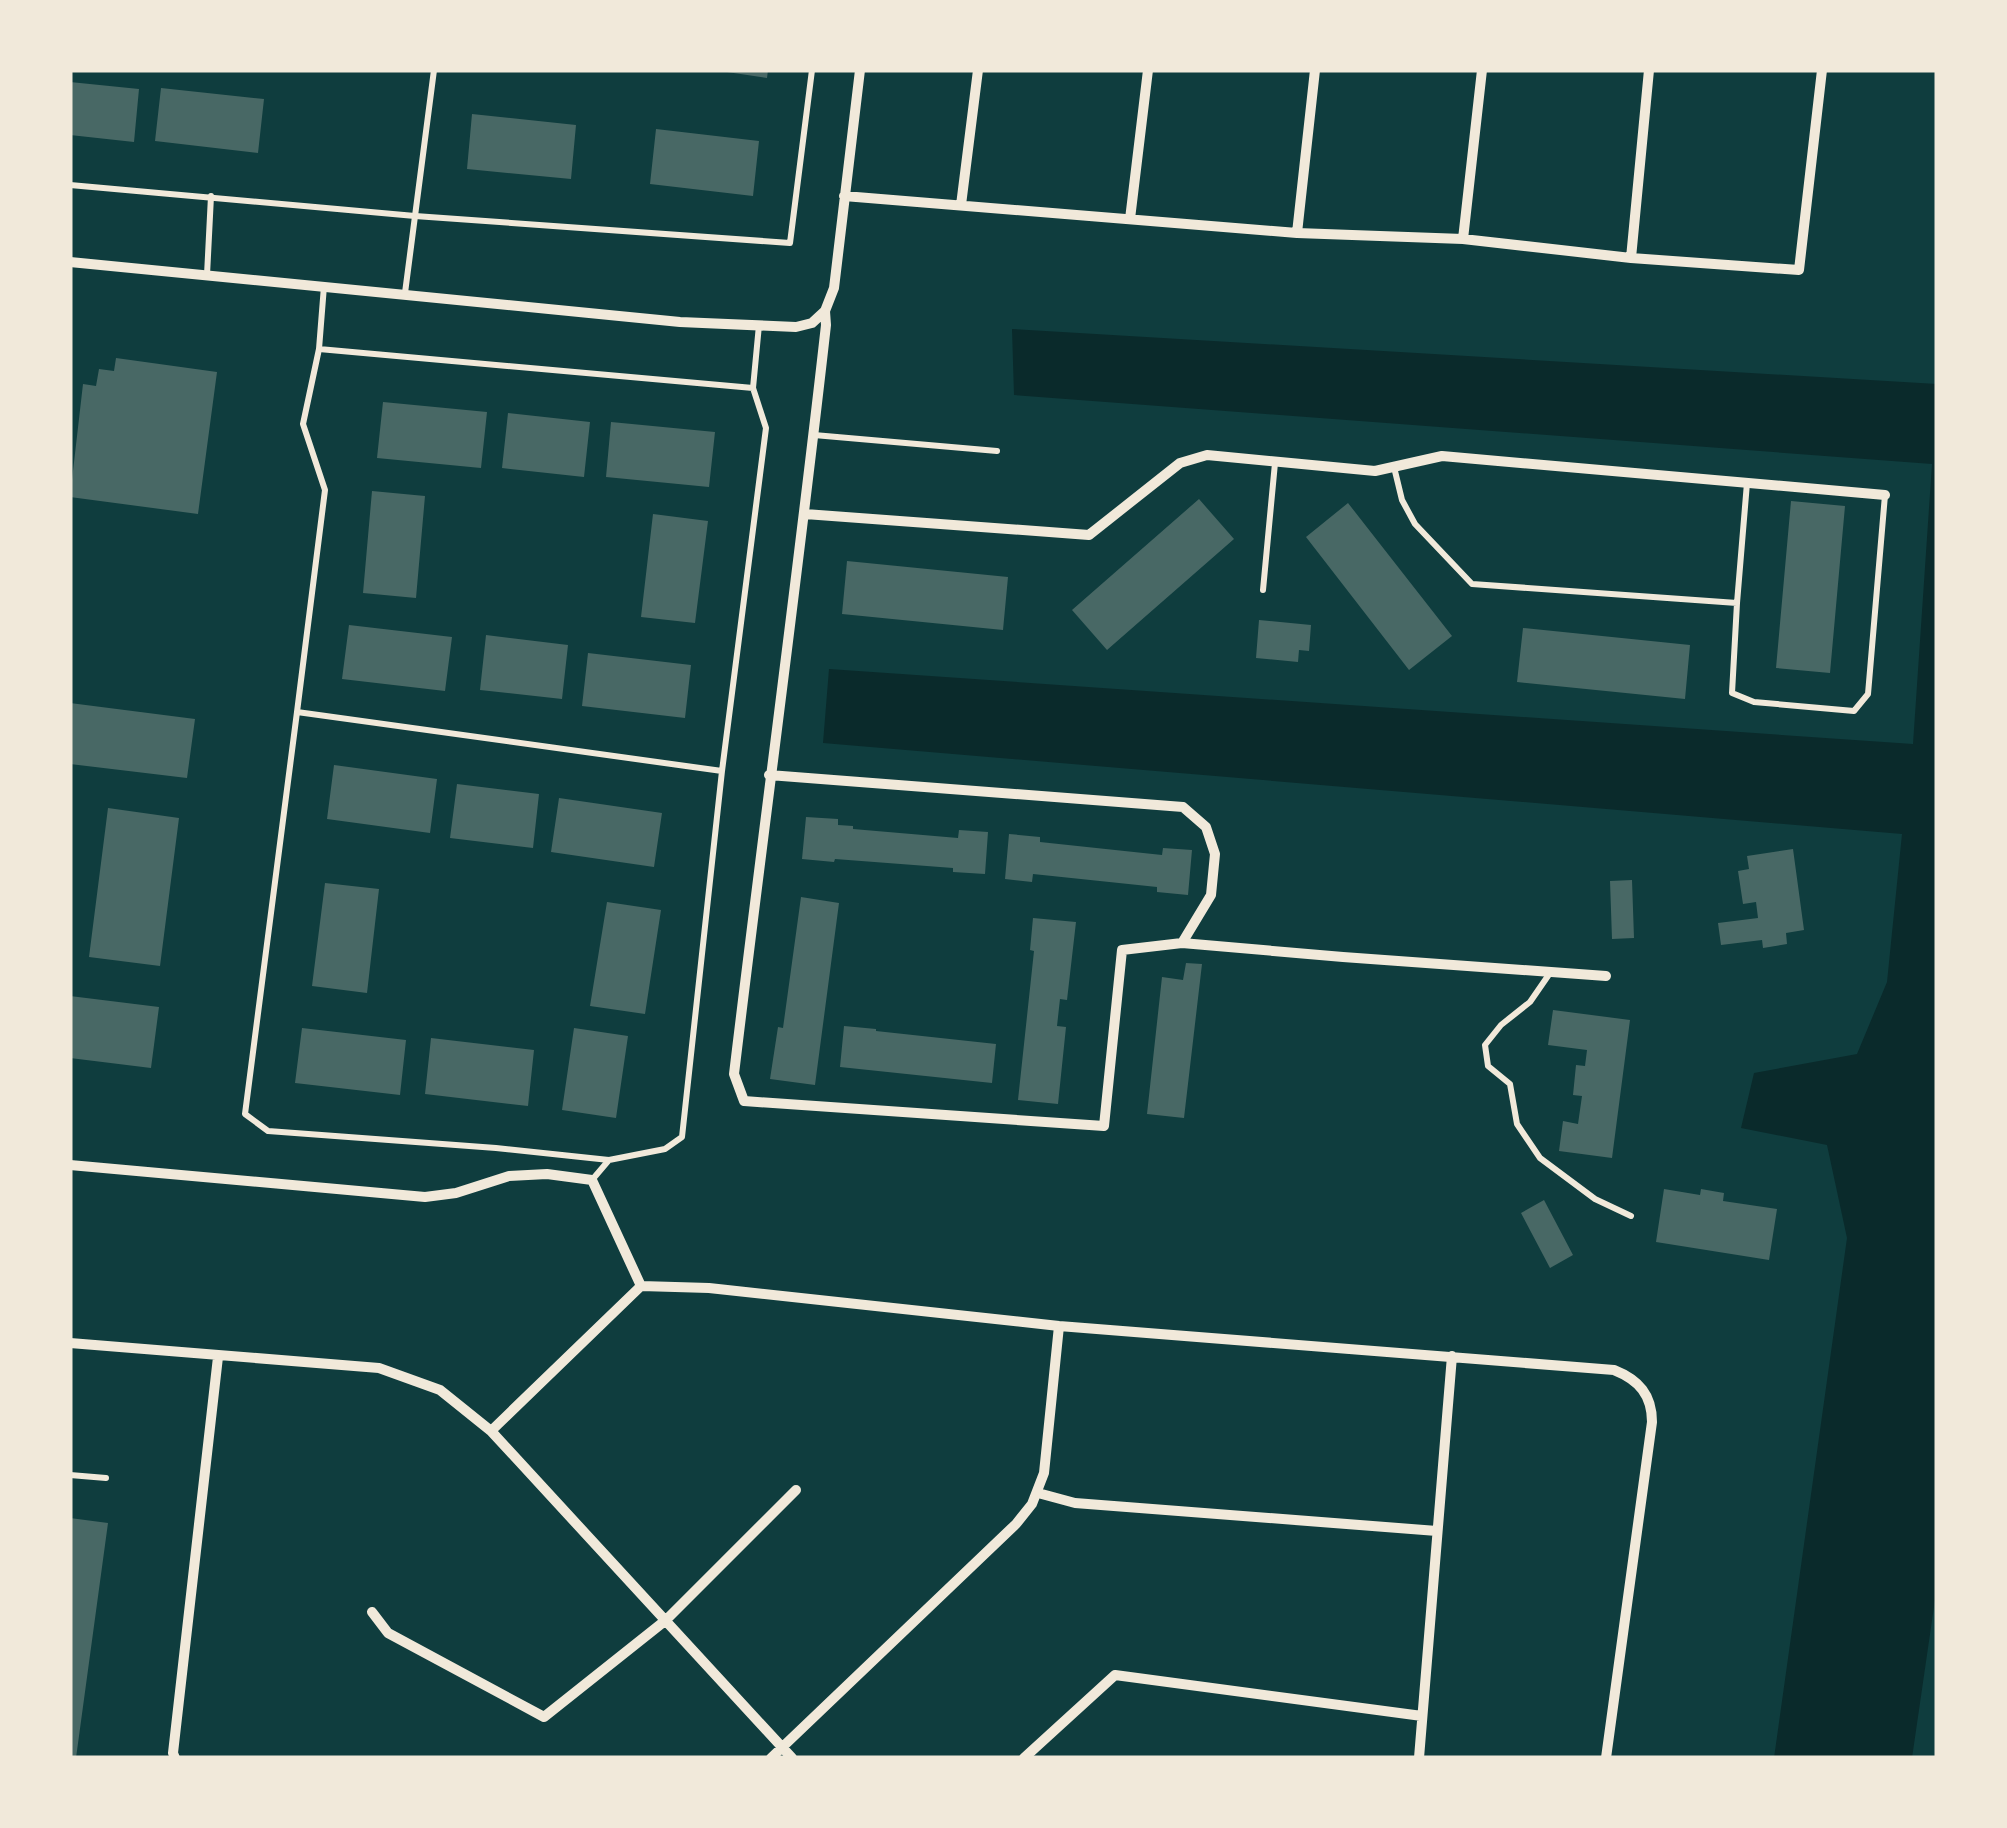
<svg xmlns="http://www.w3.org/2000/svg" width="2007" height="1828" viewBox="0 0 2007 1828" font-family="Quicksand,sans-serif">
<rect width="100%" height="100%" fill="#0f3d3e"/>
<path fill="#0a2a2b" d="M1012 329 1937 384V1586L1912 1758H1774L1847 1238 1827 1145 1741 1128 1754 1073 1857 1054 1887 982 1902 834 823 743 829 669 1913 744 1932 464 1014 395Z"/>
<path fill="#486865" d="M727 70H768L767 78 727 72Z
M70 82 139 89 134 142 70 135Z
M161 88 264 99 258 153 155 141Z
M472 114 576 125 571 179 467 169Z
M656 129 759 141 753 196 650 184Z
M116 358 217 372 198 514 70 497 83 384 96 386 99 369 114 371Z
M383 402 487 412 481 468 377 458Z
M508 413 590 422 584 477 502 468Z
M611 422 715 432 709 487 606 477Z
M372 491 425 496 416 598 363 593Z
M1199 499 1234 539 1107 650 1072 610Z
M1791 501 1845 506 1830 673 1776 668Z
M1348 503 1452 636 1409 670 1306 537Z
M653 514 708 521 695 623 641 617Z
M847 561 1008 577 1003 630 842 614Z
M1259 620 1311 625 1309 651 1299 650 1298 662 1256 658Z
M349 625 452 637 445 691 342 679Z
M1523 628 1690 645 1685 699 1517 682Z
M486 635 568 645 562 699 480 690Z
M588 653 691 665 685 718 582 706Z
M70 703 195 719 187 778 70 764Z
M334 765 437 779 430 833 327 819Z
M457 784 539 794 533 848 450 838Z
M559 798 662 813 654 867 551 852Z
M108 808 179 818 160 966 89 957Z
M806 817 838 819V825L853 826V829L958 838 959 830 988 832 985 874 953 872V868L835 859 834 862 802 859Z
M1009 834 1040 837V842L1162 855 1163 848 1192 850 1188 895 1157 892V887L1033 874 1032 882 1005 879Z
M1793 849 1804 930 1786 933 1787 944 1763 948 1762 940 1721 945 1718 923 1758 918 1756 902 1743 904 1738 871 1749 869 1747 856Z
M1632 880 1634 938 1612 939 1610 881Z
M325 883 379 889 367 993 312 986Z
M801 897 839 903 815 1085 770 1079 778 1027 783 1028Z
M607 902 661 910 645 1014 590 1006Z
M1033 918 1076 922 1067 1000 1060 999 1057 1026 1066 1027 1058 1104 1018 1100 1034 951 1030 950Z
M1186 963 1202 964 1184 1118 1147 1114 1162 977 1183 980Z
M70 996 159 1007 151 1068 70 1058Z
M1553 1010 1630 1020 1612 1158 1559 1151 1563 1121 1578 1124 1582 1096 1573 1095 1576 1065 1585 1066 1587 1050 1548 1045Z
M844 1026 876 1029V1031L996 1044 992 1083 840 1067Z
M302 1028 406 1040 400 1095 295 1083Z
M574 1028 628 1036 616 1118 562 1110Z
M431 1038 534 1050 528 1106 425 1094Z
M1664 1189 1700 1195 1701 1189 1724 1193 1723 1201 1777 1209 1769 1260 1656 1242Z
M1544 1200 1573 1255 1550 1268 1521 1213Z
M70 1518 108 1523 76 1758H70Z"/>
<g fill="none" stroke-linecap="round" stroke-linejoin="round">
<path stroke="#f1e9da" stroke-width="6" d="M70 185 415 216 790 243 812 70
M207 275 211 196
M324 286 319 349 753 388 759 325
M405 293 434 70
M319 349 303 424 325 490 297 712 722 771 766 428 753 388
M814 435 997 451
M1394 467 1402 500 1415 524 1472 584 1737 603 1747 483
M1263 590 1275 463
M1737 603 1732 693 1754 702 1854 711 1868 694 1885 495
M297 712 245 1114 268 1131 496 1148 609 1160
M1550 973 1530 1002 1501 1025 1485 1045 1488 1066 1510 1084 1517 1124 1540 1158 1595 1199 1631 1216
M592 1180 609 1160 665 1149 682 1137 722 771
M70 1475 106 1478"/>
<path stroke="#f1e9da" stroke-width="10" d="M844 196 1297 233 1463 239 1631 258 1799 270 1822 70
M961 205 978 70
M1130 219 1148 70
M1297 233 1315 70
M1463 239 1482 70
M1631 258 1649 70
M70 262 680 322 796 327 812 323 825 311
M805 514 1089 535 1180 463 1207 455 1375 471 1442 456 1885 495
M769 775 1183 807 1206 827 1215 854 1211 895 1182 943 1122 950 1104 1126 744 1101 734 1074C764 824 798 575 826 325L825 311 834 288 860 70
M1182 943 1343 957 1606 976
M70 1165 425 1197 456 1193 509 1176 547 1174 592 1180 641 1286
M70 1343 379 1368 440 1390 491 1431 792 1758
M491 1431 641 1286 709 1288 1059 1326 1614 1370C1639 1380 1652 1395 1652 1422L1606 1758
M1038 1493 1075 1503 1437 1531
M372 1612 388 1633 544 1717 666 1620 796 1490
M175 1758 173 1753 218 1357
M771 1758 1016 1524 1032 1504 1044 1473 1059 1326
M1024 1758 1115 1675 1422 1716
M1419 1758 1452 1356"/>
</g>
<rect width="2007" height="1828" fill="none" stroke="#f1e9da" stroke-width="145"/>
</svg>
